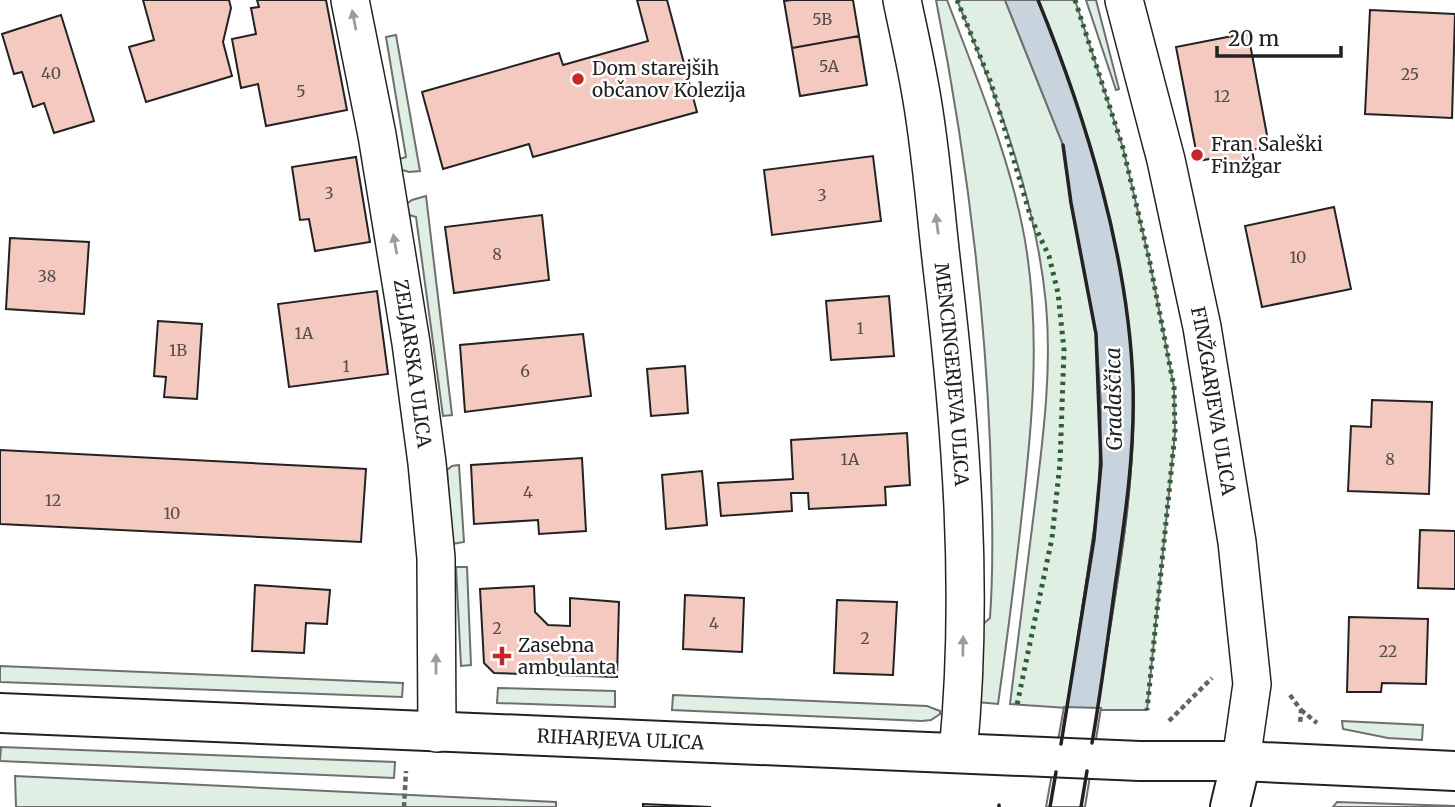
<svg xmlns="http://www.w3.org/2000/svg" width="1455" height="807" viewBox="0 0 1455 807" font-family="Merriweather,serif">
<rect width="100%" height="100%" fill="#fff"/>
<path fill="#e0efe3" stroke="#6f6f6f" stroke-width="2" d="M936 0H947C977 79 1015 170 1027 253 1040 341 1032 426 1022 513 1015 577 1007 640 998 704L977 702 974 632 990 618C994 560 992 502 990 443 984 294 965 147 936 0Z
M957 0H1005L1063 145 1071 203 1096 334 1101 403 1099 497 1067 708 1010 704C1018 637 1027 571 1035 504 1043 438 1052 371 1046 304 1036 199 997 97 957 0Z
M1038 0H1075L1123 148 1150 263 1174 387 1175 433 1147 710H1097C1113 603 1137 493 1133 384 1128 255 1087 119 1038 0Z
M1086 0H1096L1119 89 1116 90Z
M396 35 420 171 409 172 399 169 396 160 406 157 386 37Z
M426 196 452 415 443 416 416 217 406 214 405 205 412 200Z
M459 465 464 542 452 544 447 470 452 466Z
M456 567H467L471 665 461 666Z
M0 666 403 683 402 697 0 682Z
M498 688 615 691V707L497 703Z
M673 695 927 706 940 711V714L931 720 922 721 672 710Z
M1342 721 1423 725 1422 740 1388 738 1343 729Z
M1 747 395 762 394 778 0 761Z
M15 776 556 802V807H16Z
M1337 802 1455 806V807H1333Z"/>
<path fill="#c7d3dd" stroke="#6f6f6f" stroke-width="2" d="M1005 0H1038C1087 120 1128 253 1133 384 1137 492 1113 604 1097 710L1067 708 1099 497 1101 403 1096 334 1071 203 1063 145Z"/>
<path fill="#fff" stroke="#6f6f6f" stroke-width="2" d="M1064 707 1101 708 1085 807H1046Z"/>
<path fill="#f3c9c0" stroke="#222" stroke-width="2" d="M143 0H229L231 8 223 42 232 76 146 102 129 47 154 40Z
M257 0H326L347 110 266 126 258 84 241 88 232 39 256 34 251 8 259 7Z
M637 0H667L697 112 533 157 529 144 443 169 422 92 559 53 563 65 648 41Z
M792 0H853L859 36 792 48 784 1Z
M1370 10 1455 14 1452 118 1365 114Z
M61 15 94 121 54 133 44 103 33 107 22 72 14 74 2 34Z
M1248 33 1269 146 1252 150 1254 161 1217 168 1215 158 1198 161 1176 47Z
M859 36 867 85 800 96 792 48Z
M873 156 881 221 772 235 764 170Z
M356 157 370 242 315 251 309 219 300 220 292 167Z
M1334 207 1351 289 1262 307 1245 226Z
M542 215 549 280 454 293 445 227Z
M10 238 89 242 84 314 6 309Z
M377 291 388 374 289 387 278 304Z
M889 296 894 356 831 360 826 301Z
M158 321 202 324 197 399 164 397 166 377 154 376Z
M583 334 591 396 465 412 460 345Z
M685 366 688 413 651 416 647 369Z
M1372 400 1432 402 1429 494 1348 491 1351 426 1371 427Z
M907 433 910 485 885 487 886 505 809 509 808 493H791L792 511 721 516 718 483 793 479 791 440Z
M0 450 366 469 361 542 0 524Z
M582 458 586 531 539 534 538 520 474 524 471 465Z
M702 471 707 525 666 529 662 475Z
M1420 530 1455 531V589L1418 588Z
M255 585 330 590 327 624 306 623 304 653 252 651Z
M534 586 535 612 548 625 570 626V598L619 602 617 677 494 673 484 663 480 589Z
M685 595 744 598 742 652 683 649Z
M837 600 897 602 893 675 834 673Z
M1349 617 1428 619 1426 684 1382 683 1381 692H1347Z
M643 804 711 807H643Z"/>
<g fill="none" stroke-linecap="round" stroke-linejoin="round">
<defs>
<g id="street">
<path id="s1" d="M350 0 377 135 411 343 427 463 436 558 437 733"/>
<path id="s2" d="M902 0C908 29 915 59 920 88 931 147 935 208 942 267 961 427 974 592 958 753"/>
<path id="s3" d="M1124 0 1166 160 1202 327 1237 542 1252 684 1241 761"/>
</g>
<g id="secondary">
<path id="s4" d="M0 713 1140 761H1241L1455 771"/>
<path d="M1230 807 1241 761"/>
</g>
</defs>
<use href="#street" stroke="#222" stroke-width="40"/>
<use href="#secondary" stroke="#222" stroke-width="42"/>
<path stroke="#646464" stroke-width="4.5" stroke-dasharray="5 3.5" stroke-linecap="butt" d="M1290 695 1301 710 1300 725
M1301 710 1317 723
M1169 721 1212 678
M404 807 406 771"/>
<use href="#street" stroke="#fff" stroke-width="37"/>
<use href="#secondary" stroke="#fff" stroke-width="38"/>
<path stroke="#2f5e38" stroke-width="5" stroke-dasharray="3.5 5" stroke-linecap="butt" d="M957 0 991 83 1031 218 1049 256 1058 293 1064 350 1060 463 1052 538 1017 705
M1075 0 1123 148 1150 263 1174 387 1175 433 1147 710"/>
<path stroke="#222" stroke-width="3.5" d="M1038 0C1086 117 1129 258 1133 385 1135 452 1125 519 1115 586 1108 638 1101 691 1092 743
M1061 744 1094 539 1101 464 1096 334 1071 203 1063 145
M999 805V807
M1050 807 1056 772
M1081 807 1087 771"/>
</g>
<defs><path id="oneway-solid" d="M-6-.8H1V-3.2L6.5 0L1 3.2V.8H-6Z" transform="scale(1.75)"/></defs>
<g fill="#9c9c9c">
<use href="#oneway-solid" transform="translate(354 20) rotate(-101)"/>
<use href="#oneway-solid" transform="translate(937 224) rotate(-97)"/>
<use href="#oneway-solid" transform="translate(395 244) rotate(-100)"/>
<use href="#oneway-solid" transform="translate(963 646) rotate(-89)"/>
<use href="#oneway-solid" transform="translate(436 664) rotate(-90)"/>
</g>
<g fill="#c62828" stroke="#fff" stroke-width="2.5">
<circle cx="578" cy="79" r="7"/>
<circle cx="1197" cy="155" r="7"/>
<path d="M498.5 645.5h7v7h7v7h-7v7h-7v-7h-7v-7h7z"/>
</g>
<g text-anchor="middle" stroke-width="5" stroke-linejoin="round" paint-order="stroke">
<g font-size="16" fill="#564c4a">
<text x="822" y="25">5B</text>
<text x="829" y="72">5A</text>
<text x="51" y="79">40</text>
<text x="1410" y="80">25</text>
<text x="301" y="97">5</text>
<text x="1222" y="102">12</text>
<text x="329" y="199">3</text>
<text x="822" y="201">3</text>
<text x="497" y="260">8</text>
<text x="1298" y="263">10</text>
<text x="47" y="282">38</text>
<text x="860" y="334">1</text>
<text x="304" y="339">1A</text>
<text x="178" y="356">1B</text>
<text x="346" y="372">1</text>
<text x="525" y="377">6</text>
<text x="850" y="465">1A</text>
<text x="1390" y="465">8</text>
<text x="528" y="498">4</text>
<text x="53" y="506">12</text>
<text x="172" y="519">10</text>
<text x="714" y="629">4</text>
<text x="497" y="634">2</text>
<text x="865" y="644">2</text>
<text x="1388" y="657">22</text>
</g>
<g font-size="19" fill="#222" stroke="#fff" text-anchor="start">
<text x="592" y="75">Dom starejših<tspan x="592" dy="22">občanov Kolezija</tspan></text>
<text x="1211" y="151">Fran Saleški<tspan x="1211" dy="22">Finžgar</tspan></text>
<text x="518" y="652">Zasebna<tspan x="518" dy="22">ambulanta</tspan></text>
</g>
<g font-size="19" fill="#222" stroke="#fff">
<text dy="7" stroke="none"><textPath href="#s1" startOffset="369">ZELJARSKA ULICA</textPath></text>
<text dy="7" stroke="none"><textPath href="#s2" startOffset="378">MENCINGERJEVA ULICA</textPath></text>
<text dy="7" stroke="none"><textPath href="#s3" startOffset="411">FINŽGARJEVA ULICA</textPath></text>
<text dy="7" stroke="none"><textPath href="#s4" startOffset="621">RIHARJEVA ULICA</textPath></text>
</g>
<g font-size="21" font-style="italic" fill="#222" stroke="#fff">
<text transform="translate(1114 399) rotate(-91)" y="7">Gradaščica</text>
</g>
</g>
<path d="M1217 46v10h124v-10" fill="none" stroke="#222222" stroke-width="3.5"/>
<text x="1228" y="46" font-size="21" fill="#222222" stroke="#ffffff" stroke-width="5" paint-order="stroke">20 m</text>
</svg>
